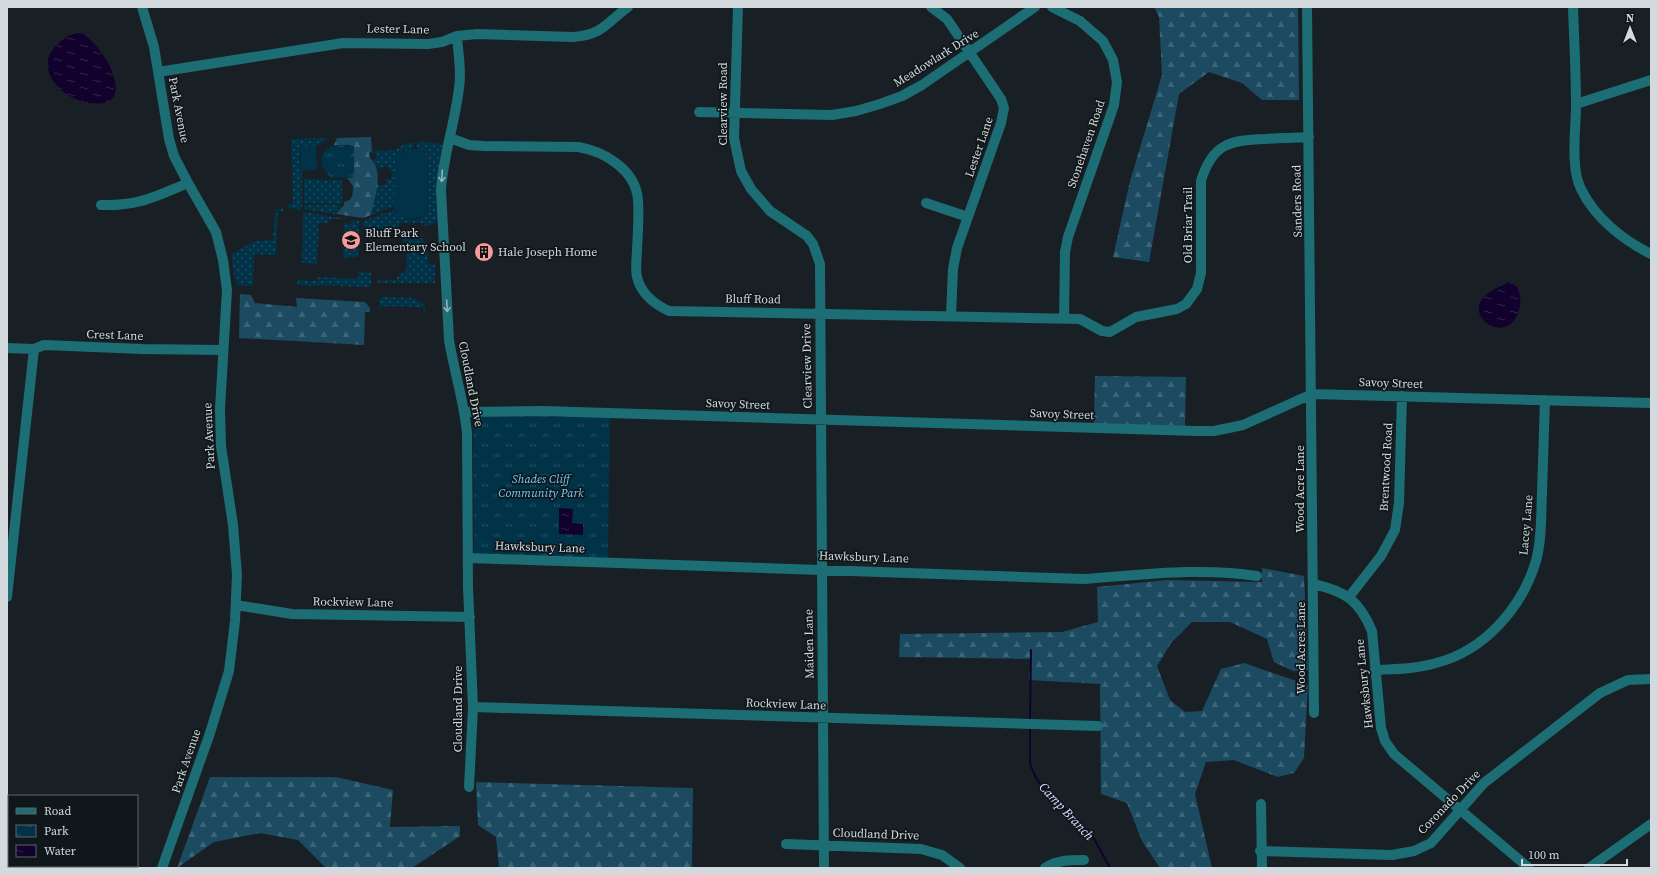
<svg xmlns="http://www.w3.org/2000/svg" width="1658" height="875" viewBox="0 0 1658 875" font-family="'Source Serif 4',serif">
<defs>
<pattern id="grass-dots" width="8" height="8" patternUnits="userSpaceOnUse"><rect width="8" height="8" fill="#003248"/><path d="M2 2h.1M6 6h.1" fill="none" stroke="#244f62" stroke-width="1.8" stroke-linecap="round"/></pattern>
<pattern id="forest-firs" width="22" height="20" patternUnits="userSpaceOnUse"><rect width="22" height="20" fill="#1c4a61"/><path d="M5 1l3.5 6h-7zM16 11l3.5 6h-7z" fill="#3c6477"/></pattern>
<pattern id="park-tufts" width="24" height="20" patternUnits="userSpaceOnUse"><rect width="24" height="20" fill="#003248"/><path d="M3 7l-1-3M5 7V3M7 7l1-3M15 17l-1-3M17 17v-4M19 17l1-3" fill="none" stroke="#244f62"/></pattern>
<pattern id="water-ripples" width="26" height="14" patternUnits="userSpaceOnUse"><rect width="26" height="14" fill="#11012c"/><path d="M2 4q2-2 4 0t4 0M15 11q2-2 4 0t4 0" fill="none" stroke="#33254a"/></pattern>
</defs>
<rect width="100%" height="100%" fill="#182025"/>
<path fill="url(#grass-dots)" d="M329 138 316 146 300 147 299 158 302 177V206L301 210 288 208V204L293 202 291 139Z
M417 142 439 143 443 146 439 219 432 225 425 226V223H399V230L363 229V221L394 210C402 220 422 225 428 210V157L424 151 417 147Z
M406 143H414V147L402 151 396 159 394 206 371 215 377 185H386V179H391L392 172 386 166 378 169V167L370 159H376V153H369L372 151 395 150Z
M304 179 342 180V204L304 203Z
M304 205H341L335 214 304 209Z
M284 207V211H278L276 255 254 254 253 286 236 285 231 254 253 242 273 239 275 210Z
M303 212 347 219H328V223H319L317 264 302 263Z
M351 220 359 221 358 257 343 258 344 223 351 224Z
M403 233C427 235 427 241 428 263L435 265V283H378V280H397V277L406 271 407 249H403Z
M359 272 371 273V285L369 287 315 285V286L297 285 298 280 317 281 318 277 358 279Z
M382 297 414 298 424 304 426 311 424 313 423 307 381 306 379 312V300Z"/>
<path fill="url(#forest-firs)" d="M1154 7H1298L1299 100H1262L1242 83 1209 72 1179 94 1149 262 1113 257 1130 181 1162 75 1159 17Z
M371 137 372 151 369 153C370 162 374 160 376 167 381 181 374 200 371 215L363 218 336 214 344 205V202C353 200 353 195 353 186L347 178H354V148L350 145H334L337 138Z
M240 294 251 295 255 303 297 307 296 298 365 302 370 308V312H365L364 345 239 338Z
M1095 376 1186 377 1185 426 1094 424Z
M1262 568 1304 576 1308 670 1293 671 1274 662 1267 639 1230 622H1192L1171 643 1157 666 1170 700 1185 712 1202 711 1221 669 1244 663 1308 685 1304 758 1294 773 1278 777 1234 760 1206 762 1195 794 1212 868H1160L1142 841 1127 803 1101 794 1100 684 1029 680 1031 659 899 657 900 634 1062 632 1098 622 1097 587 1167 580 1262 582Z
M210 777H336L393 790 390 827 460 826V836L412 868H326L298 840 260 833 214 842 177 868Z
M476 782 693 788 692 868H499L496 837 478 825Z"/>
<path fill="url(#park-tufts)" d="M334 145 354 146V178H332C318 169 317 152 334 145Z
M542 415 610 417 608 559 474 554 473 416Z"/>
<path fill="#003248" d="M316 146 317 170 301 171 300 147Z
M410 148 420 149 428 157V209L423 217 412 219 399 216 394 208 395 162 398 155Z"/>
<path fill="url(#water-ripples)" d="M80 33C97 37 136 97 103 103 69 109 27 69 59 43 67 36 70 34 80 33Z
M1509 282 1515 283C1520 292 1522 300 1519 310 1508 348 1462 316 1485 296 1491 290 1501 286 1509 282Z
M559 508 573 509 572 523 583 524V535L559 534Z"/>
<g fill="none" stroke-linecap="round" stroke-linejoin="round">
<path stroke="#11012c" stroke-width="2" d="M1030 719 1031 650
M1030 729V764L1036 778 1044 789 1092 835 1110 868"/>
<path stroke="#1d6d74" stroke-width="10" d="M142 7 154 47 169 139 174 156 188 183 216 232 223 260 227 290 220 409 221 446 233 525 237 575 235 621 229 671 209 736 162 868
M738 7 734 138 741 171 751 189 770 211 807 236 813 244 820 264 824 868
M931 7 947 19 1001 99 1004 108 1001 123 957 248 953 269 951 316
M1052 7 1080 21 1103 41 1113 60 1117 82 1114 105 1068 237 1065 252 1064 319
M1307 7 1314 713
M1573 7C1574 39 1576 72 1576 105 1576 129 1570 167 1581 189 1595 218 1623 240 1651 254
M457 36C458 53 462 72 459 88 455 123 443 156 441 190L449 340C454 371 464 401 467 433L468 587 473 707 469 787
M158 72 343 43 428 44 442 42 457 36 477 34 573 37C604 34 605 24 628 7
M1576 104 1651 80
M699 112 832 115 856 111 880 104 902 96 922 85 1035 7
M450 138 469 145 484 146 578 147C604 151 636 170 638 200 639 216 638 233 637 249 637 257 635 268 637 277 641 294 654 304 669 311L1080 319 1102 331 1110 332 1136 317 1177 309 1186 304 1197 289 1201 273V181C1212 144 1230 140 1265 139 1280 138 1294 138 1309 137
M926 203 968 217
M101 205C139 206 154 197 188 183
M7 348 34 349 44 345 142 349 222 350
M465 412 543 411 1196 431H1214L1243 425 1312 394 1651 403
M469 558 1084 579C1142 575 1199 567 1257 576
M1313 584C1345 591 1359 600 1372 631L1381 728 1385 741 1394 754 1529 868
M7 597 34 349
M1349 597 1381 556 1395 530 1399 503 1402 396
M236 605 292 614 470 617
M1375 670C1396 669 1416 669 1436 663 1484 651 1522 608 1536 561 1542 539 1541 514 1542 492 1543 461 1544 431 1545 400
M473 707 1098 726
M1261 804 1262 868
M786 844 921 849 942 855 960 868
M1260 851 1392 855 1414 851 1431 843 1484 783 1600 693 1628 680 1651 679
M1045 868C1057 860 1069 860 1084 860
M1589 868 1651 824"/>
</g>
<defs><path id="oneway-shaft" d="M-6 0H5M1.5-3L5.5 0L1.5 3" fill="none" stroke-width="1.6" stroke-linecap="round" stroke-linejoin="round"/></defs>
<g stroke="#93b3b8">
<use href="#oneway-shaft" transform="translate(442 176) rotate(93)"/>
<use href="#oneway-shaft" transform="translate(447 306) rotate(87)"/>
</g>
<defs>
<symbol id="school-disc" viewBox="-11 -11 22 22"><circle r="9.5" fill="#f59b99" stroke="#0f171b"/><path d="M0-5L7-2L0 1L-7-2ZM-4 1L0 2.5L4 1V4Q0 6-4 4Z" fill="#111"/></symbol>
<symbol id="building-disc" viewBox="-11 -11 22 22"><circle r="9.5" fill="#f59b99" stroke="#0f171b"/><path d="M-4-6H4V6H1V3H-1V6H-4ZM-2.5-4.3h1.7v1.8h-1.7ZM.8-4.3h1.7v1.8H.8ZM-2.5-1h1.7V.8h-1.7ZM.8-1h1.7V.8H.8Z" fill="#111"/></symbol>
</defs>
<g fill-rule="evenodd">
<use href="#school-disc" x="340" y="229" width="22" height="22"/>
<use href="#building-disc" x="473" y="241" width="22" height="22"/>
</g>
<g text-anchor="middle" stroke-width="3.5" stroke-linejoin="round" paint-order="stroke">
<g font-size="12" fill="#d3d9dc" stroke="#0f171b">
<text transform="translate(398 29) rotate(1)" y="4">Lester Lane</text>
<text transform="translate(936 58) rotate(-32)" y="4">Meadowlark Drive</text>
<text transform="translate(723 104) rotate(-90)" y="4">Clearview Road</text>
<text transform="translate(179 110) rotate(79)" y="4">Park Avenue</text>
<text transform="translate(1086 144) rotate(-71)" y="4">Stonehaven Road</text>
<text transform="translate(979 147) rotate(-71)" y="4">Lester Lane</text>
<text transform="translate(1297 201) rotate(-91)" y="4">Sanders Road</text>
<text transform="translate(1188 225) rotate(-90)" y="4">Old Briar Trail</text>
<text transform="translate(753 299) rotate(1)" y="4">Bluff Road</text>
<text transform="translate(115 335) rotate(2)" y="4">Crest Lane</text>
<text transform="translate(807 366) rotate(-91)" y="4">Clearview Drive</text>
<text transform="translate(1391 383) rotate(2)" y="4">Savoy Street</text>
<text transform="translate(471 384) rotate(79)" y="4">Cloudland Drive</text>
<text transform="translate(738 404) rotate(2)" y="4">Savoy Street</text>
<text transform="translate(1062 414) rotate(2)" y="4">Savoy Street</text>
<text transform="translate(209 436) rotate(-93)" y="4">Park Avenue</text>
<text transform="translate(1386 467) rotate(-87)" y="4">Brentwood Road</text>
<text transform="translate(1300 489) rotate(-90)" y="4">Wood Acre Lane</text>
<text transform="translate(1526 525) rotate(-85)" y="4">Lacey Lane</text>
<text transform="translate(540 547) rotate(2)" y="4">Hawksbury Lane</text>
<text transform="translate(864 557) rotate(2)" y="4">Hawksbury Lane</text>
<text transform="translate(353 602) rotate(1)" y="4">Rockview Lane</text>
<text transform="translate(809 644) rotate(-91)" y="4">Maiden Lane</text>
<text transform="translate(1301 648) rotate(-90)" y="4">Wood Acres Lane</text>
<text transform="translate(1364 684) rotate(-96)" y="4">Hawksbury Lane</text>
<text transform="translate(786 704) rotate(2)" y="4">Rockview Lane</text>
<text transform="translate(458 709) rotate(-90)" y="4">Cloudland Drive</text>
<text transform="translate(186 761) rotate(-71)" y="4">Park Avenue</text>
<text transform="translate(1449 802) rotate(-46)" y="4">Coronado Drive</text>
<text transform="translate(876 834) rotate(2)" y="4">Cloudland Drive</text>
</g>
<g font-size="12" fill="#d3d9dc" stroke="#0f171b" text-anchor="start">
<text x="365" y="237">Bluff Park<tspan x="365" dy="14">Elementary School</tspan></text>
<text x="498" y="256">Hale Joseph Home</text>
</g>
<g font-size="12" font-style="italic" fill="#73cbf9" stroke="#0f171b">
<text x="541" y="483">Shades Cliff<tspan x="541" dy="14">Community Park</tspan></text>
</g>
<g font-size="13" font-style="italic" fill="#ddd7fe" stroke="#0f171b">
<text transform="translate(1067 811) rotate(47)" y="5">Camp Branch</text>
</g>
</g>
<rect width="1658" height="875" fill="none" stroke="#d3d9dc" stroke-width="16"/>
<rect x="8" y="795" width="130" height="72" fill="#0f171b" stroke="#5d6568"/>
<rect x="16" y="808" width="20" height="6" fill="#1d6d74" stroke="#5d6568"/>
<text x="44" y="815" font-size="12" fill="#d3d9dc">Road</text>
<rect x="16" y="825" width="20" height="12" fill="url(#park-tufts)" stroke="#5d6568"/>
<text x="44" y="835" font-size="12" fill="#d3d9dc">Park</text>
<rect x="16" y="845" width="20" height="12" fill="url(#water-ripples)" stroke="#5d6568"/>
<text x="44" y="855" font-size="12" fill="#d3d9dc">Water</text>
<g transform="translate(1630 28)" stroke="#0f171b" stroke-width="3" paint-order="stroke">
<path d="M0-3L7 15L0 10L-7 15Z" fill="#d3d9dc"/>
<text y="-6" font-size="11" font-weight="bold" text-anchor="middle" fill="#d3d9dc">N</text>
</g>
<path d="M1522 859v6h105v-6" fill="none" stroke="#d3d9dc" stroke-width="2"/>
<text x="1528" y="859" font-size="12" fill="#d3d9dc" stroke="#0f171b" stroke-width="3" paint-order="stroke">100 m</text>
</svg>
